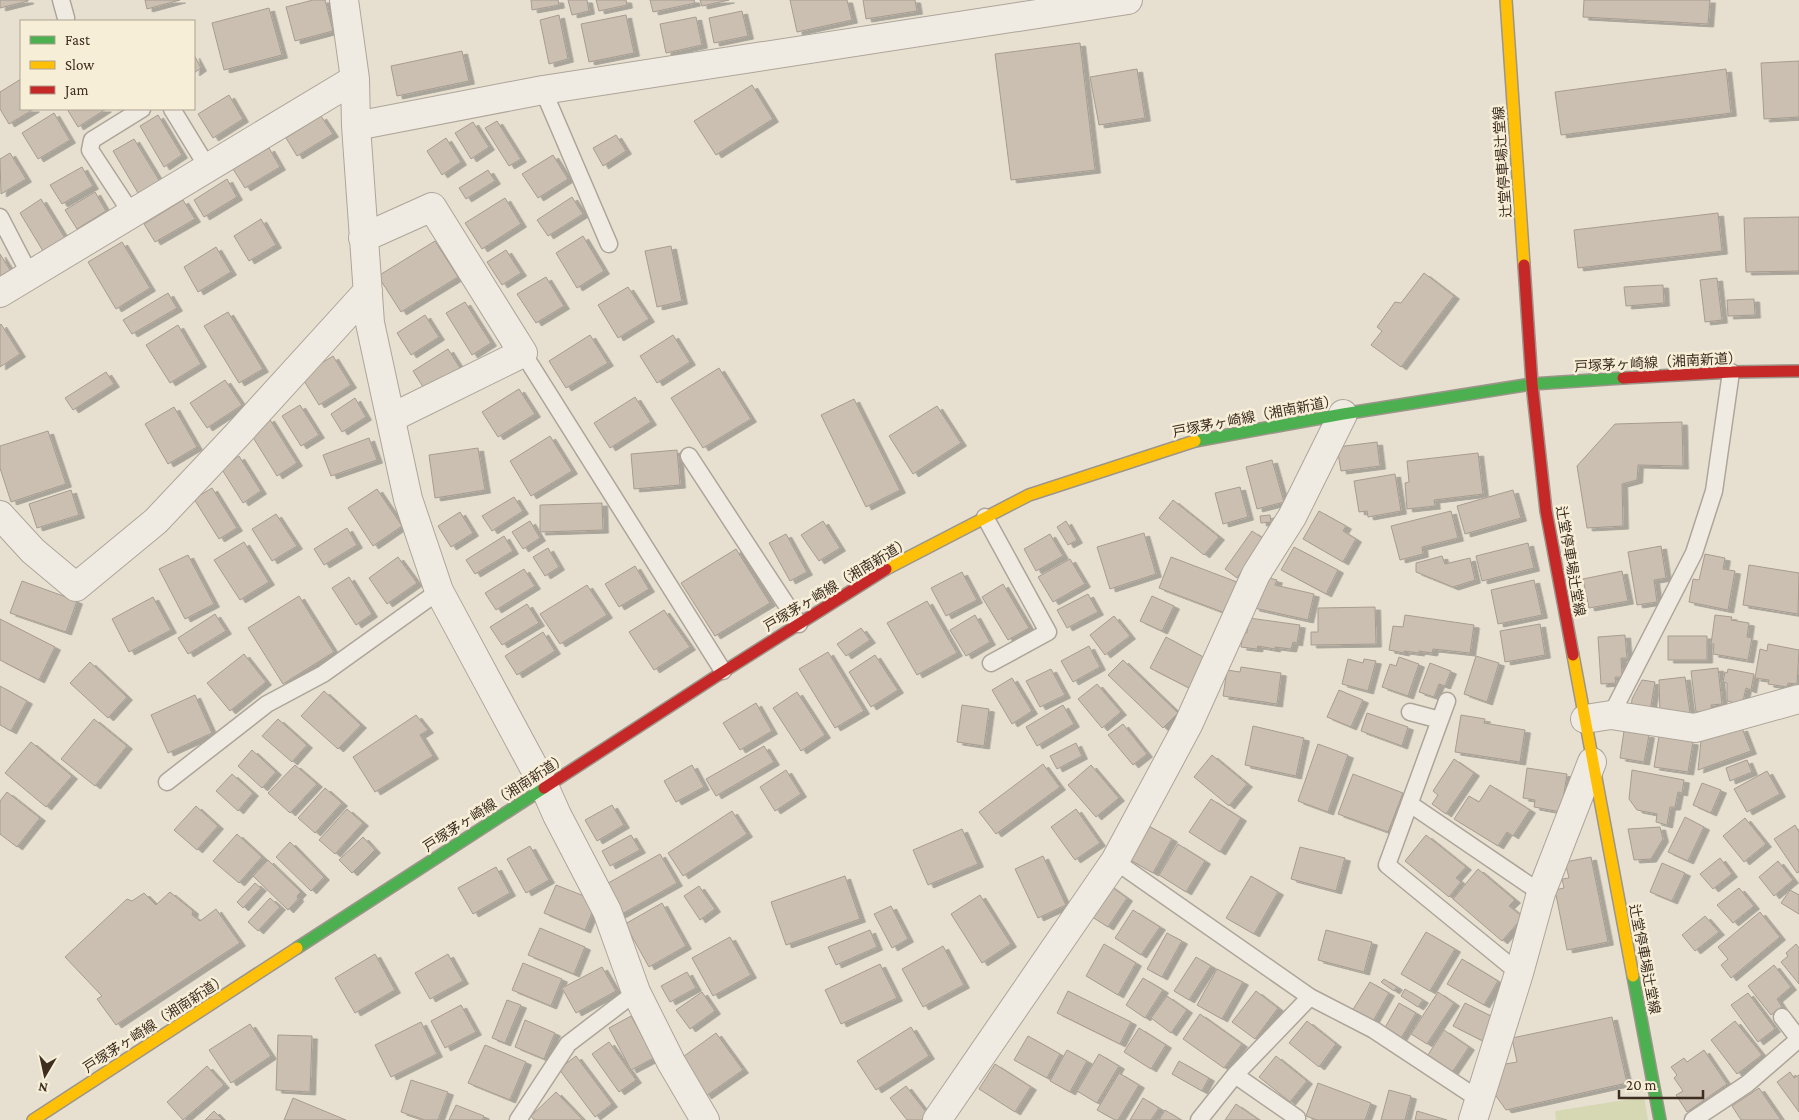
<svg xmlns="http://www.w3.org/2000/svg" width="1799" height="1120" viewBox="0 0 1799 1120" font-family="'Crimson Pro','Noto Sans JP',serif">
<defs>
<filter id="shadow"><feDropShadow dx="5.5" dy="3" stdDeviation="0" flood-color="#0004"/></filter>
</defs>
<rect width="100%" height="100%" fill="#e7e0d1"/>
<path fill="#d6d7b3" d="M1644 1097 1648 1120H1556L1555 1111Z"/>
<path fill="#cbbfb2" stroke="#a89c90" filter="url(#shadow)" d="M0 0H28V1L0 8Z
M145 0H180L147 9Z
M313 0H325L333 31 295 41 286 7Z
M531 0H558L559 5 532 10Z
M568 0H587L589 11 572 15Z
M596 0H626L627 5 599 11Z
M650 0H694L695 3 653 12Z
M700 0H729L702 6Z
M790 0H847L852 20 797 32Z
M863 0H915L917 11 866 19Z
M1584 0H1710L1708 24 1583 17Z
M269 8 282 55 224 70 212 23Z
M742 11 748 36 714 43 709 18Z
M559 15 568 59 549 64 540 20Z
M626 15 634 53 589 62 581 24Z
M696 17 702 45 666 53 660 24Z
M1080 43 1095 170 1011 180 995 54Z
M462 51 469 81 397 96 391 66Z
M194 55 201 68 194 73Z
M1799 61V117L1764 119 1761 63Z
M1137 69 1145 118 1099 125 1090 77Z
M1726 69 1731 113 1561 135 1555 92Z
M21 79V109H34L9 124 0 109V92Z
M752 85 773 119 716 155 694 121Z
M229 95 243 119 213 138 198 114Z
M67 109H106L78 127Z
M54 113 70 140 38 159 22 133Z
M158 115 182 155 164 167 140 126Z
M321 116 333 134 297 156 286 138Z
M497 121 521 159 509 166 485 128Z
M473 122 489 147 471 159 455 133Z
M616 135 626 151 603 166 593 148Z
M446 138 461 162 442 175 427 151Z
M134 139 162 185 141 198 113 151Z
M269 148 280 167 245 188 233 169Z
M10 153 26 179 1 194 0 159Z
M553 155 568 179 538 198 522 174Z
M82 167 93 186 62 204 50 185Z
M488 170 495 181 466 199 459 188Z
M227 179 237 197 204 217 194 200Z
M95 192 106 211 77 229 65 210Z
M572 197 583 214 548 236 537 220Z
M505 198 521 224 482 249 465 223Z
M41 199 68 243 46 256 20 213Z
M183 200 195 219 155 242 144 224Z
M1718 213 1722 251 1578 268 1574 230Z
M1799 217V271L1746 272 1744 218Z
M261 219 276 245 249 261 234 236Z
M583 236 604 271 577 288 556 253Z
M435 241 458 277 401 312 378 276Z
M122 242 150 288 116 309 88 262Z
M671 246 682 301 657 307 645 251Z
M216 247 231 272 198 292 184 267Z
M506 250 521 273 502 285 487 262Z
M0 254 12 273 0 281Z
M1424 273 1454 296 1401 367 1371 345 1382 331 1377 327 1395 302 1401 303Z
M546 277 564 306 536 323 517 294Z
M1717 278 1722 320 1705 322 1700 280Z
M1663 285 1664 303 1626 306 1624 287Z
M628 287 649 319 618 338 598 305Z
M168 293 177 308 132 334 123 320Z
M1754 299 1755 315 1728 316 1727 300Z
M465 302 491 343 472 355 446 313Z
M228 312 263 369 239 383 204 326Z
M425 315 439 337 411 355 397 333Z
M1 324 20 354 0 367V325Z
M178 325 201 364 170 383 146 345Z
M590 335 608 363 566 388 549 361Z
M673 335 690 362 657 383 640 356Z
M448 349 460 368 425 390 413 371Z
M333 356 351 385 319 405 301 376Z
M719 368 751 419 703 448 671 398Z
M106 372 114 384 73 410 65 398Z
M225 380 242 405 207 428 190 403Z
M519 389 535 414 498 437 482 412Z
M635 397 651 422 610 448 594 423Z
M355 398 366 417 342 432 331 414Z
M854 399 900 490 866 507 821 415Z
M300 405 319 435 301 446 282 416Z
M937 406 961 443 913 474 889 436Z
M174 407 197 447 168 464 145 424Z
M269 418 297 463 277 476 249 431Z
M1682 422 1683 466 1638 465 1637 480 1622 484 1623 526 1587 528 1577 466 1615 424Z
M48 431 66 484 11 502 0 468V446Z
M550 436 572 471 531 496 510 461Z
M369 438 377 460 331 476 323 455Z
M1377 442 1380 466 1341 471 1337 447Z
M478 448 485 490 435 498 429 455Z
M677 450 680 485 634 489 631 454Z
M1478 453 1483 494 1434 500 1435 506 1407 509 1405 483 1409 482 1407 461Z
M239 456 261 491 243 503 221 468Z
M1272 460 1284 502 1257 509 1246 467Z
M1395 474 1401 511 1368 517 1367 511 1359 512 1354 481Z
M1240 487 1248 517 1223 524 1215 493Z
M212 488 237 528 219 539 194 499Z
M377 489 402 526 373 546 348 508Z
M71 490 79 515 37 528 29 504Z
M1513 490 1521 518 1465 534 1457 506Z
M514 497 523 511 492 531 482 516Z
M1173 500 1219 537 1204 555 1159 518Z
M602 503 603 530 540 532V505Z
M1319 511 1346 526 1343 531 1356 539 1343 562 1303 539Z
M1451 511 1458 538 1422 547 1423 554 1400 560 1391 526Z
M460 512 473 533 451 547 438 526Z
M276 514 297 546 272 561 252 529Z
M1270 515 1271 522 1261 523 1260 516Z
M530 521 540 538 523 549 512 532Z
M823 521 840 548 819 561 801 535Z
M1066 521 1077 540 1068 545 1057 527Z
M347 528 357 545 324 565 314 549Z
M1252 531 1264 539 1237 578 1225 569Z
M1144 533 1156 574 1110 589 1097 547Z
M786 534 807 572 790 581 769 543Z
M1050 534 1063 556 1036 571 1024 549Z
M504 536 513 551 475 574 466 560Z
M244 542 269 582 240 600 214 560Z
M1528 543 1534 568 1482 581 1476 556Z
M1661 546 1666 578 1654 580 1657 602 1637 605 1628 552Z
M1294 547 1338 570 1326 594 1281 570Z
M548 548 559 567 545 576 533 557Z
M736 549 770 603 715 636 681 583Z
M1705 554 1725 558 1723 569 1735 571 1728 610 1689 602 1693 579 1699 580Z
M188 555 214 604 185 619 159 569Z
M1442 556 1445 564 1470 558 1475 580 1453 587 1416 572V563Z
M398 557 417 583 387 604 369 578Z
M1171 557 1237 582 1225 613 1159 588Z
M1070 559 1085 584 1053 602 1038 577Z
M1749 565 1799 573 1798 614 1743 605Z
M635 566 649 589 619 607 605 584Z
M524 569 535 586 496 610 485 593Z
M1622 571 1628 601 1589 608 1583 579Z
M962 572 977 600 946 616 931 588Z
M1261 576 1277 580 1275 585 1314 594 1308 620 1254 608Z
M349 577 372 614 356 625 332 588Z
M1534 580 1542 615 1498 624 1491 590Z
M22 581 77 601 66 632 10 613Z
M1003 584 1029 628 1008 640 982 597Z
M587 585 607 615 560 644 540 614Z
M1088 594 1098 612 1067 628 1057 610Z
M299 596 334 652 283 684 248 628Z
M1152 596 1174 606 1162 631 1140 621Z
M153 597 171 630 129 652 112 619Z
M927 601 957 653 917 675 887 623Z
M527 604 539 623 502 645 490 627Z
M1375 607 1376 644 1311 645V632H1318V608Z
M664 610 690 647 654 670 629 632Z
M215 614 226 631 188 654 178 638Z
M975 615 990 642 966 656 950 630Z
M1405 615 1474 625 1470 653 1433 649 1432 653 1419 651V653L1404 651V653L1389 650 1393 626 1403 627Z
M1715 615 1732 617 1731 620 1749 623 1747 637 1752 638 1748 660 1713 654 1714 644H1711Z
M1114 616 1130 636 1105 655 1090 635Z
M1249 618 1300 625 1297 643 1293 642 1291 649 1275 647V649L1258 646 1257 649 1241 647 1243 633H1247Z
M0 619 55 647 39 680 0 660Z
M1540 624 1545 655 1505 662 1500 631Z
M861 628 870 640 846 656 837 644Z
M543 632 555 651 517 675 505 656Z
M1625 635 1627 658H1621L1622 677H1615L1616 683 1601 684 1598 637Z
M1668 636H1707V660H1668Z
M1166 637 1207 659 1191 689 1150 668Z
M1768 644 1799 650 1797 684 1788 683 1787 687 1768 684 1769 680 1755 678 1760 649 1767 651Z
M1089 646 1100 667 1073 682 1061 661Z
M828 652 864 711 835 728 799 669Z
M244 654 266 682 230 711 207 683Z
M875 655 898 690 871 707 849 672Z
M1476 656 1499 663 1487 702 1464 694Z
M1399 657 1419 664 1408 696 1382 687 1390 664 1396 666Z
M1348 659 1363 663 1364 659 1376 661 1368 691 1342 684Z
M1123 660 1178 713 1163 728 1108 675Z
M90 662 127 697 108 718 70 683Z
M1430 663 1451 671 1445 686 1439 684 1434 697 1419 692Z
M1241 667 1281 673 1277 704 1223 696 1227 670 1240 672Z
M1718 668 1722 704 1711 705 1712 711 1696 712 1691 671Z
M1051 669 1065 695 1040 707 1026 681Z
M1728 669 1754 674 1751 690 1746 688 1743 701 1741 700 1740 704 1727 701V683L1723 682 1725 672 1727 673Z
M1685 677 1690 713 1678 715 1660 712 1659 680Z
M1012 678 1032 711 1012 724 992 690Z
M1642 680 1655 682 1650 711 1631 708 1632 699Z
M1097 684 1121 712 1102 728 1078 699Z
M0 686 27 701 11 731 0 725Z
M1339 690 1363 700 1351 727 1327 717Z
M324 691 361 725 338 749 301 716Z
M797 692 825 735 801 751 773 708Z
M195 695 212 733 168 753 151 715Z
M756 703 772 731 740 750 723 723Z
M962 705 989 709 984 746 957 742Z
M1063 705 1074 724 1037 746 1026 727Z
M1367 713 1408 727 1402 746 1361 731Z
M416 715 428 730 420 735 433 756 375 792 353 757Z
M1461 715 1485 719 1484 723 1525 730 1520 762 1455 752Z
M94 719 127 746 95 786 61 759Z
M278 719 307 745 292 762 262 736Z
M1123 724 1147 754 1133 765 1108 735Z
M1253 726 1304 738 1296 776 1245 765Z
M1742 728 1751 751 1698 770 1701 741Z
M1624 731 1649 735 1644 762 1620 758Z
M1659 736 1693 742 1688 772 1654 767Z
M31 742 72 776 46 807 5 773Z
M1076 743 1082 756 1057 769 1050 756Z
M1318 744 1348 755 1328 812 1298 801Z
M764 746 774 762 716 796 706 779Z
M252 750 276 772 262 788 238 766Z
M1212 755 1247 784 1229 806 1194 777Z
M1454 759 1474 773 1446 814 1432 804 1438 795 1433 791Z
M1747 760 1752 772 1730 781 1726 768Z
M1043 764 1060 787 996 834 979 812Z
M295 765 317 784 290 813 268 793Z
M692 765 704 787 676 802 664 781Z
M1091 765 1119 798 1096 817 1068 785Z
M1527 768 1567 774 1561 812 1534 807 1535 800 1523 798Z
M786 770 801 794 775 811 760 787Z
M1632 770 1684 780 1682 793 1678 792 1675 807H1670L1667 825 1656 822 1657 814 1637 810 1629 799Z
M1767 771 1780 794 1747 812 1734 789Z
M232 774 253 793 238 811 216 791Z
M1353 774 1403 793 1388 832 1338 814Z
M1702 783 1721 790 1711 813 1693 805Z
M1490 785 1530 810 1513 836 1507 832 1498 846 1454 819 1469 796 1479 802Z
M325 788 342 803 315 833 298 818Z
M7 792 40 818 17 847 0 834V801Z
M1211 799 1241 818 1220 852 1189 832Z
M612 805 624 825 597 841 585 820Z
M196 806 218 826 197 850 174 830Z
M347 809 363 823 335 854 319 840Z
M1076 809 1100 843 1075 860 1051 827Z
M732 811 747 834 683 876 668 853Z
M1685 817 1704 827 1688 861 1668 852Z
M1745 818 1766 844 1744 862 1723 836Z
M1145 824 1172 839 1153 873 1125 857Z
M1795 825 1799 832V872L1797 873 1774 839Z
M1660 827 1663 839 1651 859 1634 860 1628 829Z
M962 829 978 864 928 885 913 850Z
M237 834 262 857 239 883 213 861Z
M631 835 640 850 610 866 602 851Z
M1426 835 1466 867 1456 878 1461 882 1449 897 1405 861Z
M363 837 375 850 352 873 339 860Z
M290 842 324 877 311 891 276 857Z
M1178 844 1205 861 1186 892 1159 875Z
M530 846 549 880 526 893 507 859Z
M1300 847 1345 858 1336 891 1291 879Z
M660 854 677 883 620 915 603 886Z
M1043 856 1066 905 1038 918 1015 869Z
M1591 857 1608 942 1567 950 1555 890 1564 888 1562 879 1569 878 1565 862Z
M1720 858 1732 874 1713 889 1700 874Z
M268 860 301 892 297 896 298 899 288 910 253 876Z
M1778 861 1793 880 1774 896 1759 877Z
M1662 863 1685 873 1672 901 1650 892Z
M496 867 510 893 473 914 458 888Z
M1478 869 1515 900 1509 906 1523 917 1502 941 1453 899Z
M845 876 860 919 786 945 771 902Z
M1251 876 1278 892 1254 934 1226 918Z
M255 883 261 888 243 908 237 902Z
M556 885 597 901 585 930 544 913Z
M1109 885 1127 898 1108 927 1089 915Z
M699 886 715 909 700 920 684 896Z
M1739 888 1754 906 1733 923 1717 905Z
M1790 890 1799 895V914L1781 903Z
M170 892 193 911 192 915 200 921 216 909 240 943 116 1025 97 999 102 996 65 957 127 899 132 901 144 893 156 905Z
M980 895 1011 944 982 963 951 914Z
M270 898 280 907 258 931 248 922Z
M662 903 686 946 649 967 625 924Z
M891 906 908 939 892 948 874 914Z
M1133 910 1160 927 1141 955 1115 938Z
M1760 912 1780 937 1731 978 1721 965 1728 959 1718 947Z
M1705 916 1719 932 1695 951 1682 935Z
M540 928 585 947 574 974 528 955Z
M870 930 877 947 836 965 828 947Z
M1326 930 1372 942 1364 972 1318 960Z
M1426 932 1455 949 1430 991 1401 974Z
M1167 933 1182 941 1162 977 1147 969Z
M730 937 751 975 713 996 692 958Z
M1104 944 1136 963 1118 995 1086 976Z
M1796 944 1799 948V984L1781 962 1788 956 1786 953Z
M943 946 964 985 923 1007 902 969Z
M375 954 395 990 355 1013 335 978Z
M448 954 463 981 430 999 415 973Z
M1196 957 1211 966 1189 1000 1174 991Z
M1462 959 1498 981 1484 1005 1447 984Z
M523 963 562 979 551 1006 512 990Z
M880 964 897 998 841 1024 825 990Z
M1774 965 1791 987 1777 999 1782 1007 1771 1015 1748 986Z
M602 967 616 991 576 1013 562 988Z
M1217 969 1243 982 1222 1019 1197 1005Z
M687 972 696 988 670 1002 661 986Z
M1143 978 1163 990 1145 1018 1126 1005Z
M1384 979 1397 987 1394 991 1381 982Z
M1370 982 1389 993 1372 1023 1352 1011Z
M1405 989 1423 1000 1418 1007 1401 996Z
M1068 991 1131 1022 1120 1044 1057 1013Z
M1256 991 1278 1008 1255 1039 1232 1022Z
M702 992 715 1011 690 1029 676 1010Z
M1438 992 1454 1003 1427 1044 1411 1034Z
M1748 993 1775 1029 1758 1042 1731 1005Z
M1167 996 1187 1010 1171 1033 1151 1018Z
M507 1000 521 1005 505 1043 492 1038Z
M1399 1003 1416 1013 1400 1040 1383 1031Z
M1465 1003 1495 1018 1483 1041 1453 1026Z
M461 1005 476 1032 445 1048 431 1021Z
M1200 1014 1242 1044 1224 1068 1183 1039Z
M631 1016 654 1058 631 1070 609 1028Z
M1612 1017 1627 1083 1506 1110 1491 1089 1494 1066 1517 1062 1512 1038Z
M525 1020 555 1033 544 1059 515 1047Z
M1307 1021 1336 1044 1319 1067 1289 1043Z
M1735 1021 1762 1055 1737 1074 1711 1040Z
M421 1022 437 1054 391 1077 375 1045Z
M250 1024 271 1056 231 1083 209 1050Z
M911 1027 929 1056 876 1090 857 1061Z
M1139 1028 1166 1045 1151 1069 1124 1052Z
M1444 1030 1469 1047 1451 1074 1426 1058Z
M716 1033 743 1070 706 1096 680 1059Z
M278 1035 312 1036 310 1092 276 1090Z
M1028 1036 1060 1054 1047 1078 1014 1060Z
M609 1042 636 1080 619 1092 592 1054Z
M485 1045 526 1062 510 1100 468 1083Z
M1067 1050 1087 1061 1070 1092 1050 1081Z
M1704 1050 1727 1084 1687 1112 1676 1095 1683 1091 1674 1078 1677 1075 1671 1067 1684 1058 1687 1062Z
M1099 1054 1119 1066 1097 1103 1077 1091Z
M576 1056 612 1104 595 1117 559 1069Z
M1276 1056 1307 1081 1290 1102 1259 1077Z
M1179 1061 1209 1078 1202 1091 1172 1074Z
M995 1064 1031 1087 1015 1112 979 1089Z
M207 1066 224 1085 183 1120 167 1102Z
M1790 1072 1794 1078 1799 1075V1112L1777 1082Z
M1119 1073 1139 1085 1118 1120H1115L1097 1110Z
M411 1080 448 1092 438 1120H425L401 1112Z
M1318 1083 1371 1103 1365 1120H1317L1306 1116Z
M906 1086 929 1116 924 1120H907L890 1098Z
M1759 1088 1781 1120H1741L1732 1106Z
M1389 1090 1411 1096 1405 1120H1381Z
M556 1092 583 1120H534L531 1116Z
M293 1098 346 1120H284Z
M1143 1098 1159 1108 1151 1120H1130Z
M1236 1104 1259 1120H1225Z
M456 1105 484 1116 482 1120H449Z
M1165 1110 1181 1120H1159Z
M214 1111 223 1120H205Z
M1417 1111 1447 1120H1415Z"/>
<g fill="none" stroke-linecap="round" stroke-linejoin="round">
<defs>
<path id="lane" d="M61 0 66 18
M543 90 609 244
M172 109 208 168
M132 214 90 150 92 140 142 109
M0 217 30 275
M523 353 723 671
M689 456 799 624
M985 517 1048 632 991 663
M1447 701 1387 865 1519 973
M1410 712 1440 720
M1611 715 1694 553 1714 491 1731 372
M167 782 267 704 323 674 439 591
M1410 804 1541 893
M1115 861 1310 997 1374 1030 1480 1100
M1782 1017 1799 1039
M1235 1075 1297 1118 1295 1120
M518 1120 568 1044 636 992
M1199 1120 1235 1075 1310 997
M1693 1120 1747 1084 1799 1039"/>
<path id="street" d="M344 0 355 79 356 126 370 323 408 499 439 591 545 788 557 815 607 911 636 992 671 1062 705 1120
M356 126 543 90 1128 0
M363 238 432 207 523 353 391 418
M0 293 355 79
M0 515 33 551 76 587 156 521 237 435 368 291
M1585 719 1611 715 1695 728 1799 699
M937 1120 1115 861 1188 725 1256 574 1292 517 1343 414
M1473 1120 1519 973 1541 893 1592 762"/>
<path id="fast" d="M1195 441 1343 414 1532 384 1623 378
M297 948 544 788
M1633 976 1660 1120"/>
<path id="slow" d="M1506 0 1524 265
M886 569 1029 495 1195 441
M1573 655 1633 976
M33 1120 297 948"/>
<path id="jam" d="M1524 265 1532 384 1546 511 1573 655
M1623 378 1731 372 1799 371
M544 788 715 677 886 569"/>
</defs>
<use href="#lane" stroke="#ada599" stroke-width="19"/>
<use href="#street" stroke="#ada599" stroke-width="30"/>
<use href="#fast" stroke="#9c958a" stroke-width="14"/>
<use href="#slow" stroke="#9c958a" stroke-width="14"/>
<use href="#jam" stroke="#9c958a" stroke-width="14"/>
<use href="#lane" stroke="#efebe3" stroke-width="16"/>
<use href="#street" stroke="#efebe3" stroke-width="28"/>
<use href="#fast" stroke="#4caf50" stroke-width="11"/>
<use href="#slow" stroke="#ffc107" stroke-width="11"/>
<use href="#jam" stroke="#c62828" stroke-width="11"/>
</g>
<g text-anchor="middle" stroke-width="5" stroke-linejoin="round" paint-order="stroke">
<g font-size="14" fill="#3d2e20" stroke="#f7eed8">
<text transform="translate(1502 162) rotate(-94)" y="5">辻堂停車場辻堂線</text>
<text transform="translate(1658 362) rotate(-3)" y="5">戸塚茅ヶ崎線（湘南新道）</text>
<text transform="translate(1255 416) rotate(-11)" y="5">戸塚茅ヶ崎線（湘南新道）</text>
<text transform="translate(1571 561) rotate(80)" y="5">辻堂停車場辻堂線</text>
<text transform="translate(837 584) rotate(-31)" y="5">戸塚茅ヶ崎線（湘南新道）</text>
<text transform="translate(495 802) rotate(-33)" y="5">戸塚茅ヶ崎線（湘南新道）</text>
<text transform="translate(1645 959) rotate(79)" y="5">辻堂停車場辻堂線</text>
<text transform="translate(155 1023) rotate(-33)" y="5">戸塚茅ヶ崎線（湘南新道）</text>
</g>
</g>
<rect x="20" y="20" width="175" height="90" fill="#f7eed8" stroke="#ada18e"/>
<rect x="30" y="36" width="25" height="8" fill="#4caf50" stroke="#ada18e"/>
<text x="65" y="45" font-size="15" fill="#3d2e20">Fast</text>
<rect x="30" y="61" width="25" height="8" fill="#ffc107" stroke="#ada18e"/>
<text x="65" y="70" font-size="15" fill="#3d2e20">Slow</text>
<rect x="30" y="86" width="25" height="8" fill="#c62828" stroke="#ada18e"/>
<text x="65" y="95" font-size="15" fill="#3d2e20">Jam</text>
<g transform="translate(45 1075) rotate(189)" stroke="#f7eed8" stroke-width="4" paint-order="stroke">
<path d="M0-4L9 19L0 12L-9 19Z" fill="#3d2e20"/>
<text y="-8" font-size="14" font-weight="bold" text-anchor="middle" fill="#3d2e20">N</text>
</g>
<path d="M1619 1090v8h84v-8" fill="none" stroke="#3d2e20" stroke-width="2.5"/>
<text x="1626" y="1090" font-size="15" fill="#3d2e20" stroke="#f7eed8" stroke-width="4" paint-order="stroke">20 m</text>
</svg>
